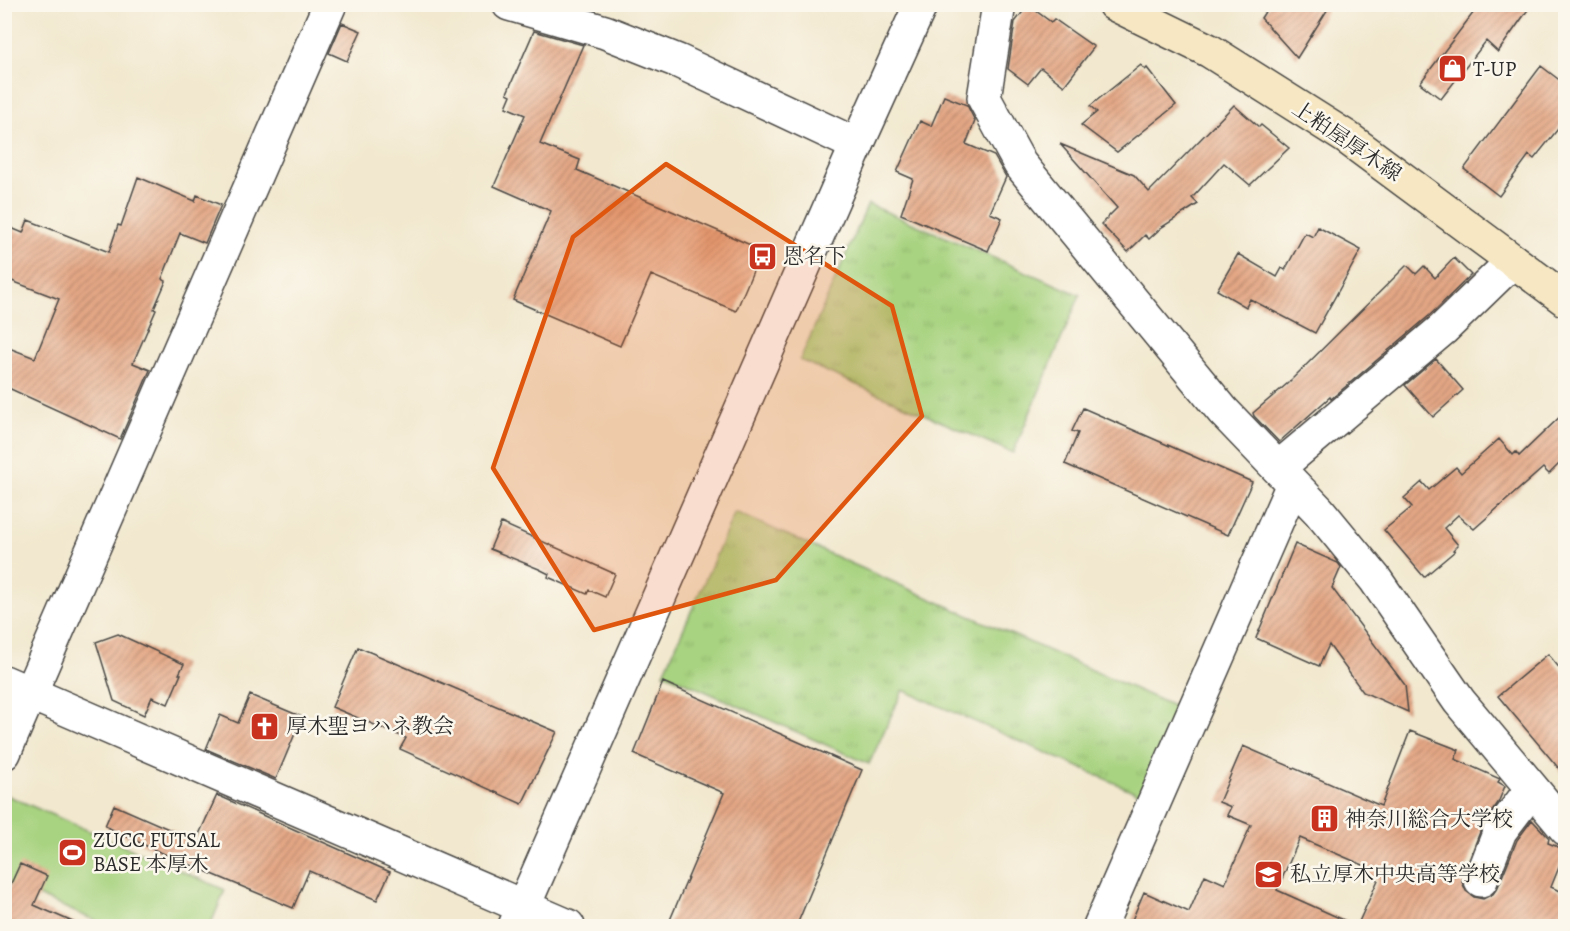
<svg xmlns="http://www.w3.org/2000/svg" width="1570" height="931" viewBox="0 0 1570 931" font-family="Alegreya,'Noto Serif JP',serif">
<defs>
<pattern id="park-tufts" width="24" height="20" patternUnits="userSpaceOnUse" patternTransform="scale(1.5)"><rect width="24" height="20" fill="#a8d380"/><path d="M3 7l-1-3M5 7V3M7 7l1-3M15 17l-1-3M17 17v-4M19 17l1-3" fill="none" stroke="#91b56f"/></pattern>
<pattern id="building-hatch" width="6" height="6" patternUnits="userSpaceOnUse" patternTransform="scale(1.5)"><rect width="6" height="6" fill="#e4a785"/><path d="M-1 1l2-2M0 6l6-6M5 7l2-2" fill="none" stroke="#b9886d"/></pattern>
</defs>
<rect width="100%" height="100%" fill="#fbf7ec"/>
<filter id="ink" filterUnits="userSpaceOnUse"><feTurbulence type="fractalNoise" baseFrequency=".0167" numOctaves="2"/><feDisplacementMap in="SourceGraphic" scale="12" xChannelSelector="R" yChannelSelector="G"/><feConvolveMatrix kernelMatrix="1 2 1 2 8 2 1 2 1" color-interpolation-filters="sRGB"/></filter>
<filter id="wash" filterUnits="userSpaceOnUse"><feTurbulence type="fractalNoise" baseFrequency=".008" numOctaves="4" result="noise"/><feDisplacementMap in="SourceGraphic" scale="24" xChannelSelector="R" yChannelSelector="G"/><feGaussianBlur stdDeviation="1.35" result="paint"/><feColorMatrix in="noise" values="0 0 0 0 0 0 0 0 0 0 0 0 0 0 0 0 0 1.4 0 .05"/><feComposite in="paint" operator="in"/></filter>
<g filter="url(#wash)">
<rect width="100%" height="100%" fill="#f2e8cf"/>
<path fill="url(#park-tufts)" stroke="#6a7f56" stroke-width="1.5" d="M868 204 1080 295 1013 453 800 360Z
M735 512 1180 709 1142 795 903 690 869 764 664 673Z"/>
<path fill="#a8d380" stroke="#6a7f56" stroke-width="1.5" d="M4 794 225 890 210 926H108L5 882Z"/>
<g id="blocks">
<path fill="url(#building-hatch)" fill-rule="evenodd" d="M1270 4H1331L1297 58 1261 18Z
M1480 4H1532L1498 52 1486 41 1441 99 1420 83Z
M1028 5 1051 22 1054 19 1094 47 1064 86 1041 68 1028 84 1008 69 1015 22Z
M342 23 361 31 347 61 329 53Z
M534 31 583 45 540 144 580 160 577 170 762 250 736 311 651 275 620 346 513 300 551 211 494 186 525 115 506 107 511 95 507 93Z
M1141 65 1145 70 1147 68 1176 105 1117 152 1081 125 1097 112 1090 106Z
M1541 66 1566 85V119L1534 159 1529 155 1499 196 1464 169Z
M944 96 967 105 975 121 966 144 994 156 1006 177 990 213 1002 218 988 251 901 214 913 179 897 172 920 121 931 126Z
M1234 105 1259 127 1261 125 1289 148 1250 185 1224 163 1192 198 1198 204 1162 227 1149 239 1145 235 1128 252 1101 224 1117 208 1060 144 1134 175 1149 192Z
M138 177 195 201 197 195 221 205 205 243 180 233 162 279 166 281 154 309 156 310 133 363 150 370 120 439 4 386V346L35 358 59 299 4 278V225L23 233 28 220 109 252 118 225 121 226Z
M1318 227 1361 250 1315 333 1250 299 1246 307 1217 290 1238 254 1277 277 1282 268 1285 270 1305 233 1313 237Z
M1454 258 1471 275 1430 315 1331 399 1330 397 1279 442 1254 416 1253 413 1288 383 1407 265 1416 274 1424 266 1435 278Z
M1436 359 1463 390 1433 417 1405 385Z
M1083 408 1252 482 1228 535 1065 464 1078 433 1072 431Z
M1566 411V457L1549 474 1543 468 1474 529 1458 515 1444 528 1458 545 1453 550 1455 551 1424 577 1384 530 1412 507 1404 498 1422 482 1429 490 1456 467 1461 473 1499 439 1513 455 1516 452 1519 456Z
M501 523 615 574 605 597 589 590 587 594 548 577 549 574 539 569 490 549Z
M1295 544 1338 563 1341 567 1332 588 1405 685 1408 712 1363 692 1329 645 1319 666 1256 638Z
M118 634 184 664 179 674H181L168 704 152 697 144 715 114 701 96 642Z
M358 647 557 732 522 804 400 749 406 738 332 707Z
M1548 654 1566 676V777L1498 696Z
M663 682 862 770 796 927H667L724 793 634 754Z
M250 695 302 717 276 779 206 749 220 715 238 723Z
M1410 731 1459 750 1455 759 1500 779 1498 782 1505 786 1498 803 1483 824 1464 873 1462 882 1466 891 1474 897 1483 899 1493 894 1498 887 1517 840 1532 820 1549 838 1548 843 1566 850 1551 887 1566 894V927H1129L1144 892 1189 912 1205 875 1225 884 1251 825 1227 815 1231 807 1219 802 1243 746 1381 806ZM1300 838 1363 865 1360 873 1378 880 1357 926 1277 890Z
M217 795 390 872 377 900 309 871 293 908 155 850 105 826 114 805 196 841Z
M20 864 47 876 34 905 84 927H4V899Z"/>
</g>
</g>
<g filter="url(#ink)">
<use href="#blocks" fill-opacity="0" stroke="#494744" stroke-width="1.5"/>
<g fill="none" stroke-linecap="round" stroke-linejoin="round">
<defs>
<path id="minor" d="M509 4 605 32 678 61 857 145
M999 4 984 98 1020 164 1223 411 1319 511 1375 579 1459 701 1566 829
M1278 468 1443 329 1513 261
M4 682 568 926
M4 753 330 4
M1481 880 1500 831 1532 789
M1100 926 1293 484"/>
<path id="tertiary" d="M515 926 857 145 921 4"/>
<path id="secondary" d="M1114 4 1210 51 1346 137 1566 300"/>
</defs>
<use href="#minor" stroke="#494744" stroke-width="36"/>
<use href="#tertiary" stroke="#494744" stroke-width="36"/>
<use href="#secondary" stroke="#494744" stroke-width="36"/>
<use href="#minor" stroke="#fff" stroke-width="33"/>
<use href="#tertiary" stroke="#fff" stroke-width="33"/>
<use href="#secondary" stroke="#f7e8c3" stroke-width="33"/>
</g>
</g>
<path fill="#df570e" fill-opacity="0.2" stroke="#df570e" stroke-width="4.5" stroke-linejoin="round" d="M666 164 892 306 922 416 776 580 594 630 493 468 573 237Z"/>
<defs>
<symbol id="shop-square" viewBox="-11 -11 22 22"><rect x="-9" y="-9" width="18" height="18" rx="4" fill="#c8321e" stroke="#fbf7ec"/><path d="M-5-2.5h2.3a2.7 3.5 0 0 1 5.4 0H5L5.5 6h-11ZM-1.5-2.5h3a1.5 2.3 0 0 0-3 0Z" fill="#fff"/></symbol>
<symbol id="bus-square" viewBox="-11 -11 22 22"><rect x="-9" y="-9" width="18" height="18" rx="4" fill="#c8321e" stroke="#fbf7ec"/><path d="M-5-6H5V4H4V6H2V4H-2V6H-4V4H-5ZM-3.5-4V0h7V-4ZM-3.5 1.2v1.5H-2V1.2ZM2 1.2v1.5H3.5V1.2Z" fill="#fff"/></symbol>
<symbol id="church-square" viewBox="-11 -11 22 22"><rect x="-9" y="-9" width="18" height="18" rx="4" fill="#c8321e" stroke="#fbf7ec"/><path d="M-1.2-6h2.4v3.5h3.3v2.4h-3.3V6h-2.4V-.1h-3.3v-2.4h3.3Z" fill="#fff"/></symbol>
<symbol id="building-square" viewBox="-11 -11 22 22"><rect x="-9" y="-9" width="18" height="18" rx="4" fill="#c8321e" stroke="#fbf7ec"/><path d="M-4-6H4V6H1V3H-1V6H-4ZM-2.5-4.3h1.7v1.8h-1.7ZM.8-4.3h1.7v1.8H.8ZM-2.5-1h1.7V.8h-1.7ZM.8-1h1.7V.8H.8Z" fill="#fff"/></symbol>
<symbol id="stadium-square" viewBox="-11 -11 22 22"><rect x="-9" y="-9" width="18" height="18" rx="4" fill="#c8321e" stroke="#fbf7ec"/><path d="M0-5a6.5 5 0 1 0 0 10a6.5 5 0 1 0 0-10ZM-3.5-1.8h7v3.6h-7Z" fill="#fff"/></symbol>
<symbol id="school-square" viewBox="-11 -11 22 22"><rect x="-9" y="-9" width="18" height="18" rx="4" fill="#c8321e" stroke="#fbf7ec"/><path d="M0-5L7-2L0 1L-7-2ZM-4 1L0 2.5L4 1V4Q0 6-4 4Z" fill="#fff"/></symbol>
</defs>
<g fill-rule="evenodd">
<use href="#shop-square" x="1436" y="52" width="33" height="33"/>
<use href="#bus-square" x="746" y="240" width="33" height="33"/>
<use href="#church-square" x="248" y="710" width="33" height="33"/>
<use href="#building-square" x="1308" y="802" width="33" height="33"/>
<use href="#stadium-square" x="56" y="836" width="33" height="33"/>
<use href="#school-square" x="1252" y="858" width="33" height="33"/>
</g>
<g text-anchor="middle" stroke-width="5" stroke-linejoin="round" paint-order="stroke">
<g font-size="21" fill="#2b2b2b" stroke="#fbf7ec" text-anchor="start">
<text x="1473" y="76">T-UP</text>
<text x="783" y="263">恩名下</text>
<text x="286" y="733">厚木聖ヨハネ教会</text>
<text x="1345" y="826">神奈川総合大学校</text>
<text x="93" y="847">ZUCC FUTSAL<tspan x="93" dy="24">BASE 本厚木</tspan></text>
<text x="1290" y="881">私立厚木中央高等学校</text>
</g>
<g font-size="21" fill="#2b2b2b" stroke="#fbf7ec">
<text transform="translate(1347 141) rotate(34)" y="7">上粕屋厚木線</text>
</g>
</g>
<rect width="1570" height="931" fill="none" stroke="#fbf7ec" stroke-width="24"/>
</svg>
